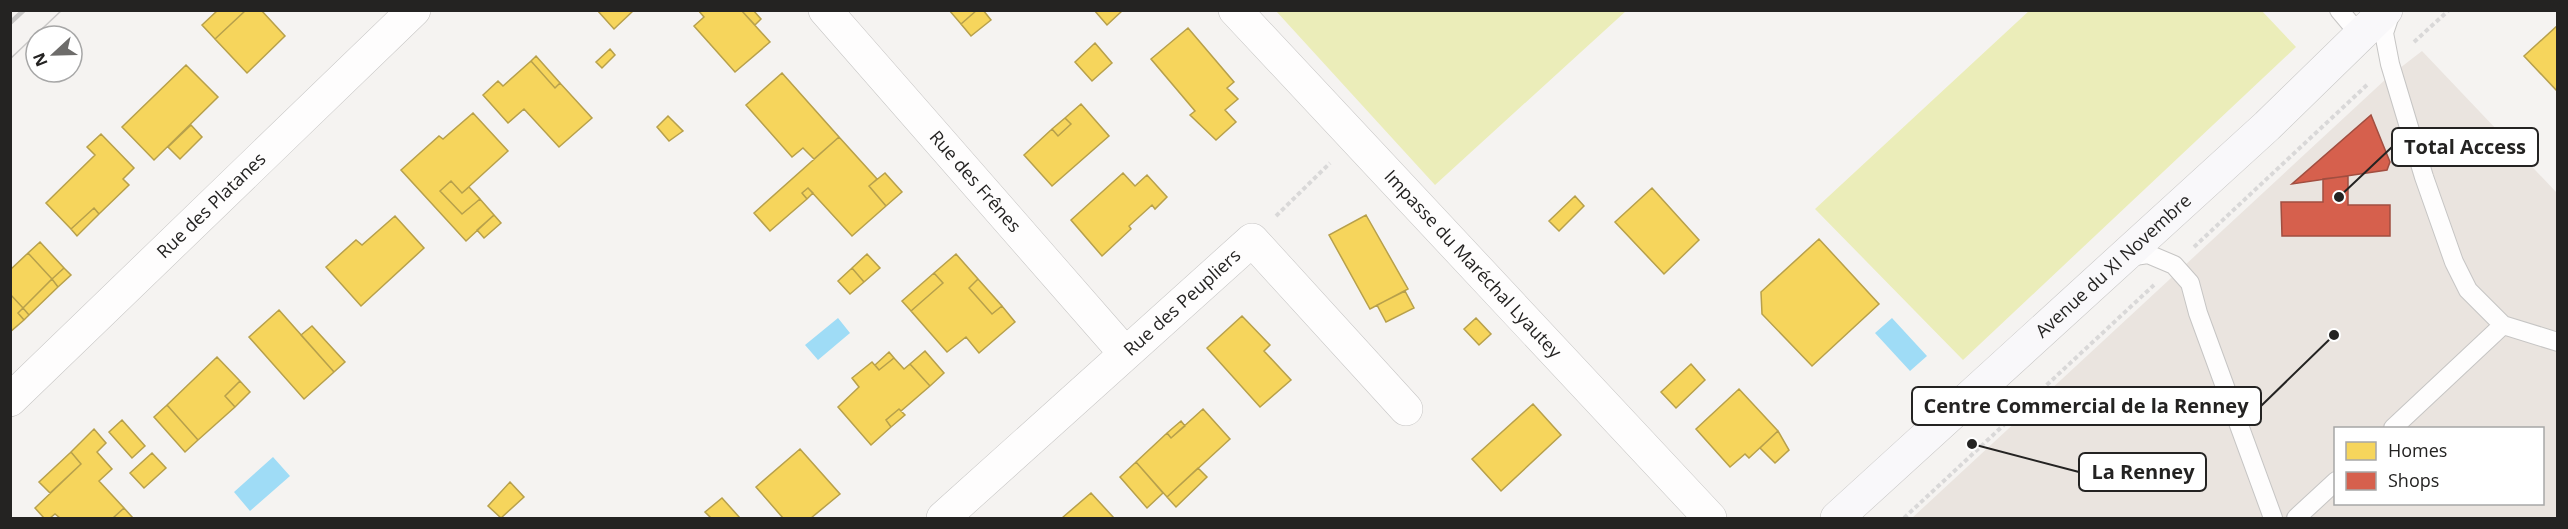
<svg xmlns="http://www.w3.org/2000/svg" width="2568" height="529" viewBox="0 0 2568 529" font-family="'Open Sans',sans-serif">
<rect width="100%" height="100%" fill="#f5f3f1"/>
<path fill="#eae4df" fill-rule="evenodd" d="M2422 51 2557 193V518H1912L2387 78ZM2336 428H2542V504H2336Z"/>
<path fill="#ebedb9" d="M2030 10 2262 11 2296 47 1963 360 1815 209Z
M1276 11H1626L1435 185Z"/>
<path fill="#9fdcf6" d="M838 318 850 333 818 360 805 345Z
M1892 318 1927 356 1910 371 1875 333Z
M273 457 290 476 250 511 234 492Z"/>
<path fill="#f6d55c" stroke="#b7a04b" stroke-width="1.5" d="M218 10H246L215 39 202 25Z
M246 10H261L285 36 247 73 215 39Z
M597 10H634L614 29Z
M698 10H741L770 42 735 72 694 26 704 17Z
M741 10H753L761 19 755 25Z
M949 10H977L961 24Z
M977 10H983L991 20 971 36 961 24Z
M1094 10H1123L1107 25Z
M2558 25V92L2524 56Z
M1188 28 1234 82 1227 88 1238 99 1225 110 1236 122 1216 140 1190 115 1195 111 1151 59Z
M1095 43 1112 63 1092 81 1075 62Z
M610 49 615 55 602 68 596 62Z
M536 56 560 83 555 88 531 61Z
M531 61 555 88 560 83 592 118 559 147 524 109 508 123 483 95 498 81 503 86Z
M186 65 218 97 154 160 122 127Z
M782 73 839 137 814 159 803 148 792 157 746 105Z
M1081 104 1109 136 1052 186 1024 155 1052 129 1058 136 1071 124 1065 118Z
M473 113 508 151 462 193 451 181 440 191 462 214 480 199 494 215 466 241 401 170 439 136 443 139Z
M668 116 683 131 669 141 657 127Z
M1065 118 1071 124 1058 136 1052 129Z
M191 125 202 137 180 159 168 147Z
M101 134 134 168 123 179 129 185 99 214 94 208 71 229 46 203 95 155 87 147Z
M839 137 877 179 869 186 886 206 852 236 808 188 802 193 807 199 770 231 754 213Z
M885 173 902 192 886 206 869 186Z
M1123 173 1135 186 1147 175 1167 197 1155 209 1152 205 1129 226 1131 229 1102 256 1071 220Z
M451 181 462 193 469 187 480 199 462 214 440 191Z
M808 188 813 193 807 199 802 193Z
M1652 188 1699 240 1664 274 1615 222Z
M1575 196 1584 206 1559 231 1549 221Z
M94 208 99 214 77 236 71 229Z
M494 215 501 223 484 238 477 230Z
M1366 215 1408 289 1370 309 1329 235Z
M395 216 424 248 361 306 326 267 356 240 362 245Z
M1819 239 1879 304 1812 366 1762 314 1761 292Z
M40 242 64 268 52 279 28 253Z
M28 253 52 279 23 308 10 294V270Z
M867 254 880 268 864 282 852 268Z
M956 254 978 279 969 288 992 314 1002 306 1015 322 979 353 966 337 947 352 911 311 943 283 934 273Z
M64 268 71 275 58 287 52 279Z
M852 268 864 282 850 294 838 281Z
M934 273 943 283 911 311 902 301Z
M52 279 58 287 29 315 23 308Z
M978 279 1002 306 992 314 969 288Z
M1405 291 1414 308 1386 322 1377 305Z
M10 294 23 308 18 313 24 320 10 332Z
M23 308 29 315 24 320 18 313Z
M279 310 334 372 304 399 249 337Z
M1242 316 1270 345 1264 351 1291 380 1260 407 1207 348Z
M1476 318 1491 334 1479 345 1464 329Z
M312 326 345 362 334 372 301 335Z
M925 351 944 373 930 386 910 364Z
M889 352 894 358 879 370 875 365Z
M217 357 240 381 225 396 235 407 198 440 167 405Z
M894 358 904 369 910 364 930 386 901 411 899 409 886 420 891 427 871 445 838 407 859 387 852 378 872 362 879 370Z
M1691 364 1705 380 1676 408 1661 392Z
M240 381 250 392 235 407 225 396Z
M1739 389 1778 431 1749 458 1745 454 1730 467 1696 429Z
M1533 404 1561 435 1501 491 1472 459Z
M167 405 198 440 185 452 154 417Z
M899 409 905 415 891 427 886 420Z
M1203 409 1230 439 1167 497 1136 462 1167 433 1171 438Z
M122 420 145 446 132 458 109 432Z
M1181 421 1185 426 1171 438 1167 433Z
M94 429 106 443 97 452 112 469 99 481 124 508 113 518H60L55 514 50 518H44L35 508 81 464 71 452Z
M1778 431 1789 450 1775 463 1760 448Z
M800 449 840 494 811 518H783L756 487Z
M71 452 81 464 50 493 39 482Z
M152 453 166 468 144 488 130 473Z
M1136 462 1163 493 1147 508 1120 477Z
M1198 468 1207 477 1176 507 1167 497Z
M510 482 524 497 501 518 488 506Z
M1091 493 1114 518H1062Z
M722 498 740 518H711L705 512Z
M124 508 133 518H113Z"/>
<path fill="#d6604d" stroke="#a14e40" stroke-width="1.5" d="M2371 115 2390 162 2387 170 2292 184Z
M2348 176V205H2390V236H2282L2281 202H2323V179Z"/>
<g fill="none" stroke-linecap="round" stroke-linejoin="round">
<defs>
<path id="lane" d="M2339 10 2360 35
M2391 12 2384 33 2390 64 2424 177 2454 262 2468 290 2503 325
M2128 257 2148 254 2174 265 2190 283 2198 313 2273 518
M2393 428 2503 325 2558 342
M2296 518 2336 481"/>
<g id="street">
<path id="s1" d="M825 10 1125 353"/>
<path id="s2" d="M1235 10 1710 518"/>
<path id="s3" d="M10 400 414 10"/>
<path id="s4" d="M943 518 1252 240 1406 409"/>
</g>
<g id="secondary">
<path id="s5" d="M1837 518 2267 126 2386 10"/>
</g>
</defs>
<use href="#lane" stroke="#c6c5c4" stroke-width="20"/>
<use href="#street" stroke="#c6c5c4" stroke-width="34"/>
<use href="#secondary" stroke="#c6c5c4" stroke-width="34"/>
<path stroke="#d9d8d8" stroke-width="4" stroke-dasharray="4.5 3" stroke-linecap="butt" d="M2414 42 2449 10
M1276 216 1330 163
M2194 247 2368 84
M1904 518 2154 285"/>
<use href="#lane" stroke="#fefdfd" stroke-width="18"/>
<use href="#street" stroke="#fefdfd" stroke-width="33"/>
<use href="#secondary" stroke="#f9f8fa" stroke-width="33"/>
<path stroke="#c9c8c7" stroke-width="1.5" d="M10 59 62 10"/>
<path stroke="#c9c8c7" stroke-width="4.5" d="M10 23 24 10"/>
</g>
<g text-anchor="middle" stroke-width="6" stroke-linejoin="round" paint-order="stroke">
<g font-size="18" fill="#242322" stroke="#fff">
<text dy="6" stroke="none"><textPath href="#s1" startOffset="228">Rue des Frênes</textPath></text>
<text dy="6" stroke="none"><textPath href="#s3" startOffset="280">Rue des Platanes</textPath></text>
<text dy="6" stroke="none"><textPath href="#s2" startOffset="348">Impasse du Maréchal Lyautey</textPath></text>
<text dy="6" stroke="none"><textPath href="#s5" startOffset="374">Avenue du XI Novembre</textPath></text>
<text dy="6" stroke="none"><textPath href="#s4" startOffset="322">Rue des Peupliers</textPath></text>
</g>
</g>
<path fill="none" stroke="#242322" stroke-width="2" d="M2339 197L2392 147M2334 335L2261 406M1972 444L2079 472"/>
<g fill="#242322" stroke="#fff" stroke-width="2">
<circle cx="2339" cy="197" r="6"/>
<circle cx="2334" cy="335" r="6"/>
<circle cx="1972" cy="444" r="6"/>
</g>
<g fill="#fff" stroke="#242322" stroke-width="2">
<rect x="2392" y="128" width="146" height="38" rx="6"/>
<rect x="1912" y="387" width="349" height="38" rx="6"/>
<rect x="2079" y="453" width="127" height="38" rx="6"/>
</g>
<g font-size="20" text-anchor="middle" font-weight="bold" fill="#242322">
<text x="2465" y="154">Total Access</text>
<text x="2086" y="413">Centre Commercial de la Renney</text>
<text x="2143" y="479">La Renney</text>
</g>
<rect width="2568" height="529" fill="none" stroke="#242322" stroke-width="24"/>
<rect x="2334" y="427" width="210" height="78" fill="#ffffff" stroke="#a7a7a7" stroke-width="1.5"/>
<rect x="2346" y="442" width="30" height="18" fill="#f6d55c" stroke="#a7a7a7" stroke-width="1.5"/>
<text x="2388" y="457" font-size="18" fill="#242322">Homes</text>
<rect x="2346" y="472" width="30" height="18" fill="#d6604d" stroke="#a7a7a7" stroke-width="1.5"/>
<text x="2388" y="487" font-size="18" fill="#242322">Shops</text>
<g transform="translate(54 54) rotate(248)"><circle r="28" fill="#ffffff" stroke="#a7a7a7" stroke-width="1.5"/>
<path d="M0-4.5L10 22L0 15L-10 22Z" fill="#6d6c6a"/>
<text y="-9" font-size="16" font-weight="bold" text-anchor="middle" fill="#242322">N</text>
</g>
</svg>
